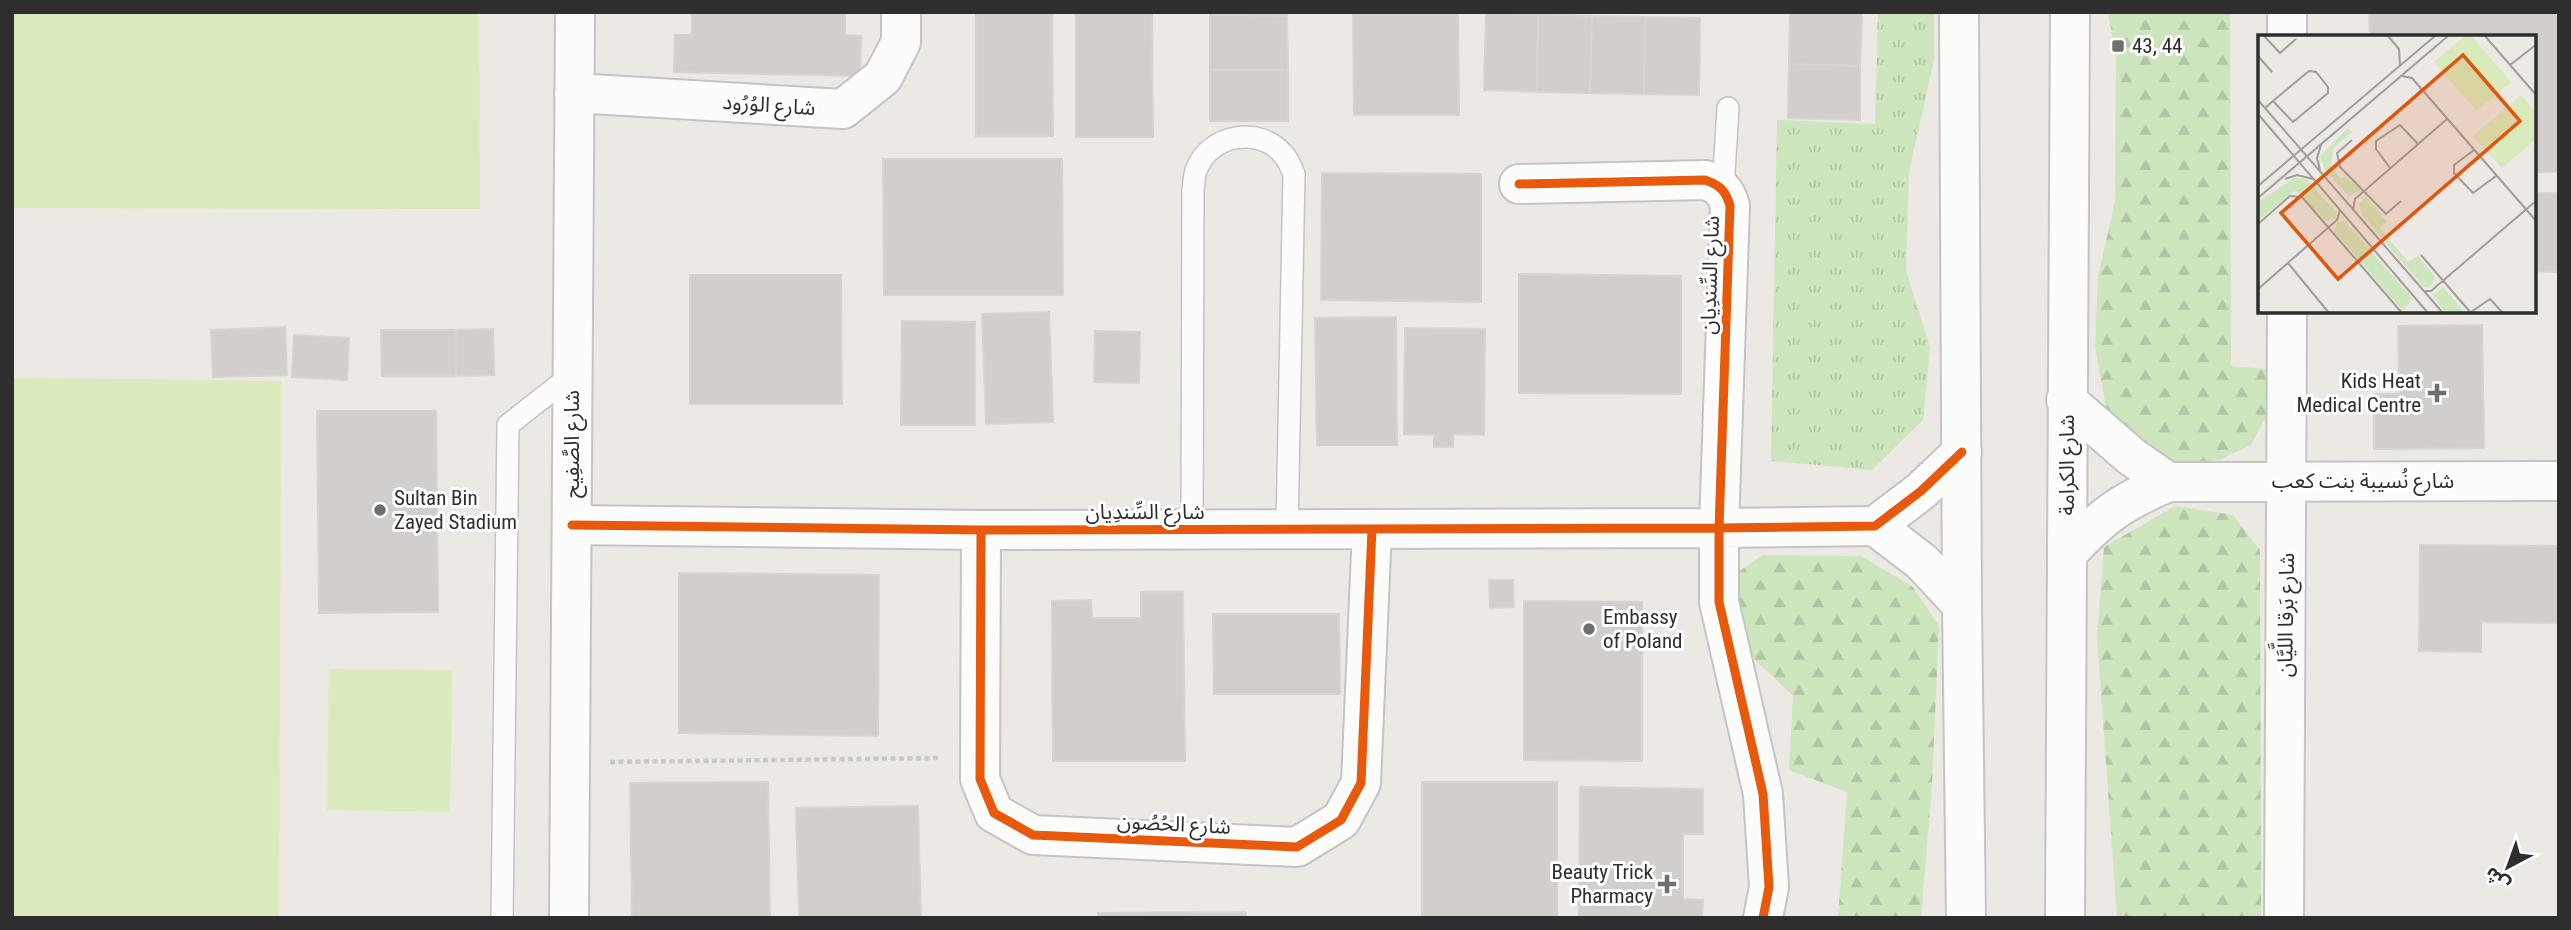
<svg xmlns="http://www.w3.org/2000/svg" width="2571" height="930" viewBox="0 0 2571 930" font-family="'Roboto Condensed','Noto Sans Arabic',sans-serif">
<defs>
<pattern id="forest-firs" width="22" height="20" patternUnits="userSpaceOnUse" patternTransform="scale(1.75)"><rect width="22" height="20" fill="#cee6be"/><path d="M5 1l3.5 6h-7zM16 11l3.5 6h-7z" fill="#b1c6a4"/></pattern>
<pattern id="park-tufts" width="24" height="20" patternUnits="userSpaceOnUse" patternTransform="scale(1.75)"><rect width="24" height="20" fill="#cee6be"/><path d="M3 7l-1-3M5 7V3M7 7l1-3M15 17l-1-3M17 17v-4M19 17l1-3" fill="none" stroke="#b1c6a4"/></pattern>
</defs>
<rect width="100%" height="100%" fill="#ece8e4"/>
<path fill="url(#forest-firs)" d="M2108 12H2230L2231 366 2266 369V417L2251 445 2219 460 2181 464 2137 445 2108 418 2095 347 2098 277 2115 201 2116 58Z
M2175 506 2233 515 2260 550 2261 918H2117L2097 636 2104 547Z
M1762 555 1861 556 1913 587 1939 626 1932 785 1921 918H1838L1847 792 1789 770 1793 696 1751 656 1737 626 1733 576Z"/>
<path fill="url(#park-tufts)" d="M1878 12H1934V60L1909 172 1906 271 1930 347 1923 420 1872 470 1771 461 1777 120 1875 124Z"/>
<path fill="#d9eabb" d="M12 12H479L480 209 12 208Z
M12 378 281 381 279 918H12Z
M329 669 452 670 450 812 327 810Z"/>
<path fill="#d1cecb" stroke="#d7d4d0" stroke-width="2" d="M692 12H845V35L861 36 860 76 674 72 675 35H692Z
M976 12H1052L1053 136H976Z
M1076 12H1152L1153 137H1076Z
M1210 12H1287V16L1210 15Z
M1790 12H1862L1860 66 1789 64Z
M2369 12H2559V172H2534V37H2370Z
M1486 13 1538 14 1537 92 1484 90Z
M1353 14H1458L1459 115H1354Z
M1538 14 1592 16 1590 93 1537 92Z
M1210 15 1287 16 1288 70H1210Z
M1592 16 1645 17 1644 94 1590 93Z
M1645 17 1700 18 1699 95 1644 94Z
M1789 64 1860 66V120L1788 118Z
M1210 70H1288V121H1210Z
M883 159H1062L1063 295H884Z
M1322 173 1481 174V302L1321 300Z
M2534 193H2559V272L2534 271Z
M1519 274 1681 276V394L1519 393Z
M690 275H841L842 404H690Z
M1049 312 1053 422 986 424 982 314Z
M1396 317 1397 445H1317L1315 318Z
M902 321 975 322V425H901Z
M2482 325 2484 448 2374 449V394H2399L2398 326Z
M285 327 287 375 213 377 211 330Z
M1405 328 1485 329 1484 435 1453 434V447H1434V435L1404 434Z
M493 329 494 375 456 376V330Z
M381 330H456V376H382Z
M1095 331 1140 332 1139 383 1094 382Z
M294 335 349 338 347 380 292 377Z
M317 411H436L438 612 319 613Z
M2420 545 2559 546V623L2481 622V652L2419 651Z
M679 573 879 575 878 736 679 733Z
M1489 580H1513L1514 607 1490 608Z
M1141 592H1183L1185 761H1053L1052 601 1091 600 1092 618H1141Z
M1524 601 1642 602V761L1524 760Z
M1213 614H1339L1340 694H1214Z
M768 782 770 918H632L630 783Z
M1422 782H1557V918H1422Z
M1580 787 1703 789V834H1683V899L1703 900 1702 918H1579Z
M918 806 921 918H799L796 808Z
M1246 912V918H1098V913Z"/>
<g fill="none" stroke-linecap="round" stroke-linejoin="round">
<defs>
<path id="lane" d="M1723 189 1728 108
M1192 530 1193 190C1194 183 1194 174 1197 168 1211 134 1259 126 1283 154 1288 159 1291 167 1294 174L1287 529
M502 918 508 425 573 374"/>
<path id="street" d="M2287 37V12
M574 93 843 109 883 77 901 42V12
M1519 184 1705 180C1720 185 1726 191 1730 206L1719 528V602L1763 794 1769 887 1763 918
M2066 400 2132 457 2168 482
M572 525 981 530 1719 528 1875 526 1921 491 1962 452
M1875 526 1922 562 1962 605
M981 530 980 779 994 813 1033 835 1297 847 1341 820 1361 783 1372 529
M2067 554C2102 516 2120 503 2168 482L2559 481
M569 918 575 12
M2284 918 2287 312"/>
<path id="secondary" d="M1959 12 1962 605 1966 918
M2065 918 2070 12"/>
</defs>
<use href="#lane" stroke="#c5c4c5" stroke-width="24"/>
<use href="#street" stroke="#c5c4c5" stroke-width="42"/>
<use href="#secondary" stroke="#c5c4c5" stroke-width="42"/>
<path stroke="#c9c9c8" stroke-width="4.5" stroke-dasharray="5 3.5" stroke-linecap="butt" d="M610 762 941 758"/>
<use href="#lane" stroke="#fcfcfb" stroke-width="21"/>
<use href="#street" stroke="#fcfcfb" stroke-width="38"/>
<use href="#secondary" stroke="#fcfcfb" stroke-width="38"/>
<defs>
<path id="cycleway" d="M1519 184 1705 180C1720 185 1726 191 1730 206L1719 528V602L1763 794 1769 887 1763 918
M572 525 981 530 1719 528 1875 526 1921 491 1962 452
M981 530 980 779 994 813 1033 835 1297 847 1341 820 1361 783 1372 529"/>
</defs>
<use href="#cycleway" stroke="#fff" stroke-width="13"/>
<use href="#cycleway" stroke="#e8590c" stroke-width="9"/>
</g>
<g fill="#706f6e" stroke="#fff" stroke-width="2.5">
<rect x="2111" y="39" width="14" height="14" rx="3.5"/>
<path d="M2433.5 382.5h7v7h7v7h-7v7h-7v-7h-7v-7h7z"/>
<circle cx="380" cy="510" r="7"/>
<circle cx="1589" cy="629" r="7"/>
<path d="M1663.5 873.5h7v7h7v7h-7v7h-7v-7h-7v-7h7z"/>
</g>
<g text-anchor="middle" stroke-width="6" stroke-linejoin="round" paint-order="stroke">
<g font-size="21" fill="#2e2e2e" stroke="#fff" text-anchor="start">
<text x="2132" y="53">43, 44</text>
<text x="2421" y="388" text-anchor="end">Kids Heat<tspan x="2421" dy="24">Medical Centre</tspan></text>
<text x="394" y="505">Sultan Bin<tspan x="394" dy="24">Zayed Stadium</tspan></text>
<text x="1603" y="624">Embassy<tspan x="1603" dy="24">of Poland</tspan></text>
<text x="1653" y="879" text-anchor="end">Beauty Trick<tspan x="1653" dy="24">Pharmacy</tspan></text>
</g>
<g font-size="21" fill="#2e2e2e" stroke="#fff">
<text transform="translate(769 105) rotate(4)" y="7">شارع الوُرُود</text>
<text transform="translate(1710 275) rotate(-88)" y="7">شارع السِّندِيان</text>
<text transform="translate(572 444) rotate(-90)" y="7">شارع الصَّفِيح</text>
<text transform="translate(2067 465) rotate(-90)" y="7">شارع الكرامة</text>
<text x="2363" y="488">شارع نُسيبة بنت كعب</text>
<text x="1145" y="519">شارع السِّندِيان</text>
<text transform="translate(2286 615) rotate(-89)" y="7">شارع بَرقا اللَّيَّان</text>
<text transform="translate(1174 824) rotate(3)" y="7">شارع الحُصُون</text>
</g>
</g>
<g transform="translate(2258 35)">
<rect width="278" height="278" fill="#ece8e4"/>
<path d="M90 93 94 97 75 114 73 131 82 143 88 142 103 155 91 162 67 135 62 121ZM36 143 48 144 79 177 77 184 68 186 37 156 0 185V167ZM87 186 154 263 145 276 76 196 79 187ZM185 252 207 278H187L175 260Z" fill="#cee6be"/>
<path d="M108 162 129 187 122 193 150 227 160 221 177 242 173 251 166 252 104 180 101 168Z" fill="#cee6be"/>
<path d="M207 1H213L253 47 219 76 176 27ZM263 60 278 77V104L244 133 215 101Z" fill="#d9eabb"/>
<path fill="none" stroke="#a09e9b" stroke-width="2" d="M6 1 22 18 38 4M130 1 141 14 142 31M227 1 279 61M0 21 14 37M252 30 279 9M144 41 154 43 279 187M0 65 185 278M7 73 15 66 51 36 58 37 70 52V58L35 87 15 66M0 79 170 278M94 105 79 118 82 132 128 179 143 166M216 115 196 130V138L215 158 238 141M132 133 118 114V106L142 90 160 109M62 135 59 123 63 110M27 144 39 140 55 144M0 151 177 1M0 163 190 1M95 175 97 164 189 84M0 189 32 161 44 162 144 278M163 220 213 278M30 228 71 278M0 254 79 185 82 175M167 256H173L279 165M213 277 232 264 245 278"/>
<path fill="#df570e" fill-opacity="0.15" stroke="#df570e" stroke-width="3.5" d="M205 20 262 86 80 244 23 178Z"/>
<rect width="278" height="278" fill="none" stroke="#2e2e2e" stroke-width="3.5"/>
</g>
<rect width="2571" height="930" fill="none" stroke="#2e2e2e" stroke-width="28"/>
<g transform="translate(2508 867) rotate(221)" stroke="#ffffff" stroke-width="5" paint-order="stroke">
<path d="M0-5L12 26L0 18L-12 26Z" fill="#2e2e2e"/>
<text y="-10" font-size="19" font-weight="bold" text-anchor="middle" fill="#2e2e2e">ش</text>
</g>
</svg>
